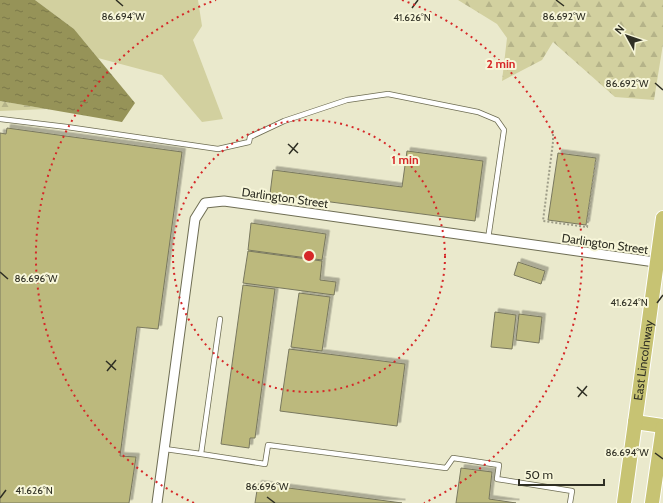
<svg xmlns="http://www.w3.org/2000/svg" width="663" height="503" viewBox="0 0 663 503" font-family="Cabin,sans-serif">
<defs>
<pattern id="forest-firs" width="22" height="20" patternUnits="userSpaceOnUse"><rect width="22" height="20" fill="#d2d09f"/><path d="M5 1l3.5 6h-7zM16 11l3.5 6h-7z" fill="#b5b389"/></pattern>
<pattern id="water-ripples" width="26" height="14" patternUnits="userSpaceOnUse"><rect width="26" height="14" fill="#969358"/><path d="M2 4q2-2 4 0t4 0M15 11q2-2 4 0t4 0" fill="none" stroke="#7b7849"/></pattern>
<filter id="shadow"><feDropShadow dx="3.5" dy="-3.5" stdDeviation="0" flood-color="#0004"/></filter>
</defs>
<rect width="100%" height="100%" fill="#eae9cc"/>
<path fill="#d2d09f" d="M35 0H198L202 26 193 40 223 119 202 122 162 75 98 58 74 29Z"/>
<path fill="url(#forest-firs)" d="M458 0H663V44L654 100 615 97 553 42 542 60 502 81 507 38 497 24Z
M0 101 47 109 0 111Z"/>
<path fill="url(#water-ripples)" d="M0 0H35L74 29 135 103 122 122 0 101Z"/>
<path fill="#bcb97d" stroke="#79785e" filter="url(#shadow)" d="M7 128 182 152 158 329 137 327 120 456 136 457 129 503H0V133L6 134Z
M407 151 483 161 475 221 270 194 273 170 402 187Z
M558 153 596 158 586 225 548 220Z
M251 223 326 234 322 260 248 250Z
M248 251 322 261 320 280 336 282 334 295 243 283Z
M518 262 545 271 541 284 514 275Z
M243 285 275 289 255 438H250L249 448 221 444Z
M299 293 330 297 322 351 291 347Z
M495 312 516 315 512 349 491 347Z
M519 314 542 317 539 343 516 340Z
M289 349 405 364 397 426 280 411Z
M461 468 492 472 489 499 516 503H456Z
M258 484 402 503H255Z"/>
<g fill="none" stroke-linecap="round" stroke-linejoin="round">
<defs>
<path id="service" d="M0 119 67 127 218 149 249 142 250 137 284 121 347 100 388 94 478 112 497 120 504 130 488 239
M165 449 201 454 220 319
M201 454 265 464 268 445 446 468 453 458 499 465 497 479 572 491 570 503"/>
<path id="minor" d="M157 503 195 219 205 203 224 201 662 263"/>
<g id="primary">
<path d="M635 422 663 426"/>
<path id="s1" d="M624 503 663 218"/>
<path d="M652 503 663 427"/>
</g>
</defs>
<use href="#service" stroke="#6e6d53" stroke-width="6"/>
<use href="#minor" stroke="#6e6d53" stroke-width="11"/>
<use href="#primary" stroke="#fff" stroke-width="16"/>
<path stroke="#9e9d88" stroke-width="2" stroke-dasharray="2 2" stroke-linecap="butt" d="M553 130V142L543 221 587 227 596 159"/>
<use href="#service" stroke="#fff" stroke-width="4.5"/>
<use href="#minor" stroke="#fff" stroke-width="9"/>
<use href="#primary" stroke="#c7c373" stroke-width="14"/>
</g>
<path fill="none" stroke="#2f2f24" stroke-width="1.5" d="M116 0 123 6M556 0 564 6M412 8 418 0M655 83 663 90M288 144 298 153M289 154 298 143M0 272 8 279M657 303 663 295M106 361 116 370M107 371 116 360M577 387 587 396M578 397 587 386M655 453 663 459M267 497 275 503M0 498 6 490"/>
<g fill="none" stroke="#d62828" stroke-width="2" stroke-dasharray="2 4">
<circle cx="309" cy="256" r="136"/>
<path d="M194 503A272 272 0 0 1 216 0M402 0A272 272 0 0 1 424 503"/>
</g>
<g text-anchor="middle" stroke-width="4" stroke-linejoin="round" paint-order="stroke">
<g font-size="12" fill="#2f2f24" stroke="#f7f6d9">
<text transform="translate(285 198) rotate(8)" y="4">Darlington Street</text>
<text transform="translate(605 244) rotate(8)" y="4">Darlington Street</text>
<text dy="4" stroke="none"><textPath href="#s1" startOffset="144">East Lincolnway</textPath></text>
</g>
</g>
<g font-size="10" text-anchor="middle" fill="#2f2f24" stroke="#f7f6d9" stroke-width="4" stroke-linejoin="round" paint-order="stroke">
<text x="123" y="20">86.694°W</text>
<text x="564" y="20">86.692°W</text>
<text x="412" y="21">41.626°N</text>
<text x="627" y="87">86.692°W</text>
<text x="36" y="282">86.696°W</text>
<text x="629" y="306">41.624°N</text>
<text x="627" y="456">86.694°W</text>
<text x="267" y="490">86.696°W</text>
<text x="34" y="494">41.626°N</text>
</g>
<circle cx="309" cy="256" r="6" fill="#d62828" stroke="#f7f6d9" stroke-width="2"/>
<g font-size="12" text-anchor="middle" font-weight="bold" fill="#d62828" stroke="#f7f6d9" stroke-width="4" stroke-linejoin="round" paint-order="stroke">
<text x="501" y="68">2 min</text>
<text x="405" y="164">1 min</text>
</g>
<g transform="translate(627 36) rotate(310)" stroke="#f7f6d9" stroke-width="3" paint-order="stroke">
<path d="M0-3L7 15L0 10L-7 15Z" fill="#2f2f24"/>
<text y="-6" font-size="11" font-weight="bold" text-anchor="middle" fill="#2f2f24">N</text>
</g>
<path d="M519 479v6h85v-6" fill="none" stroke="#2f2f24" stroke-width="2"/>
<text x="525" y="479" font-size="12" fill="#2f2f24" stroke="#f7f6d9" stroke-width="3" paint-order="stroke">50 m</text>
</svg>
